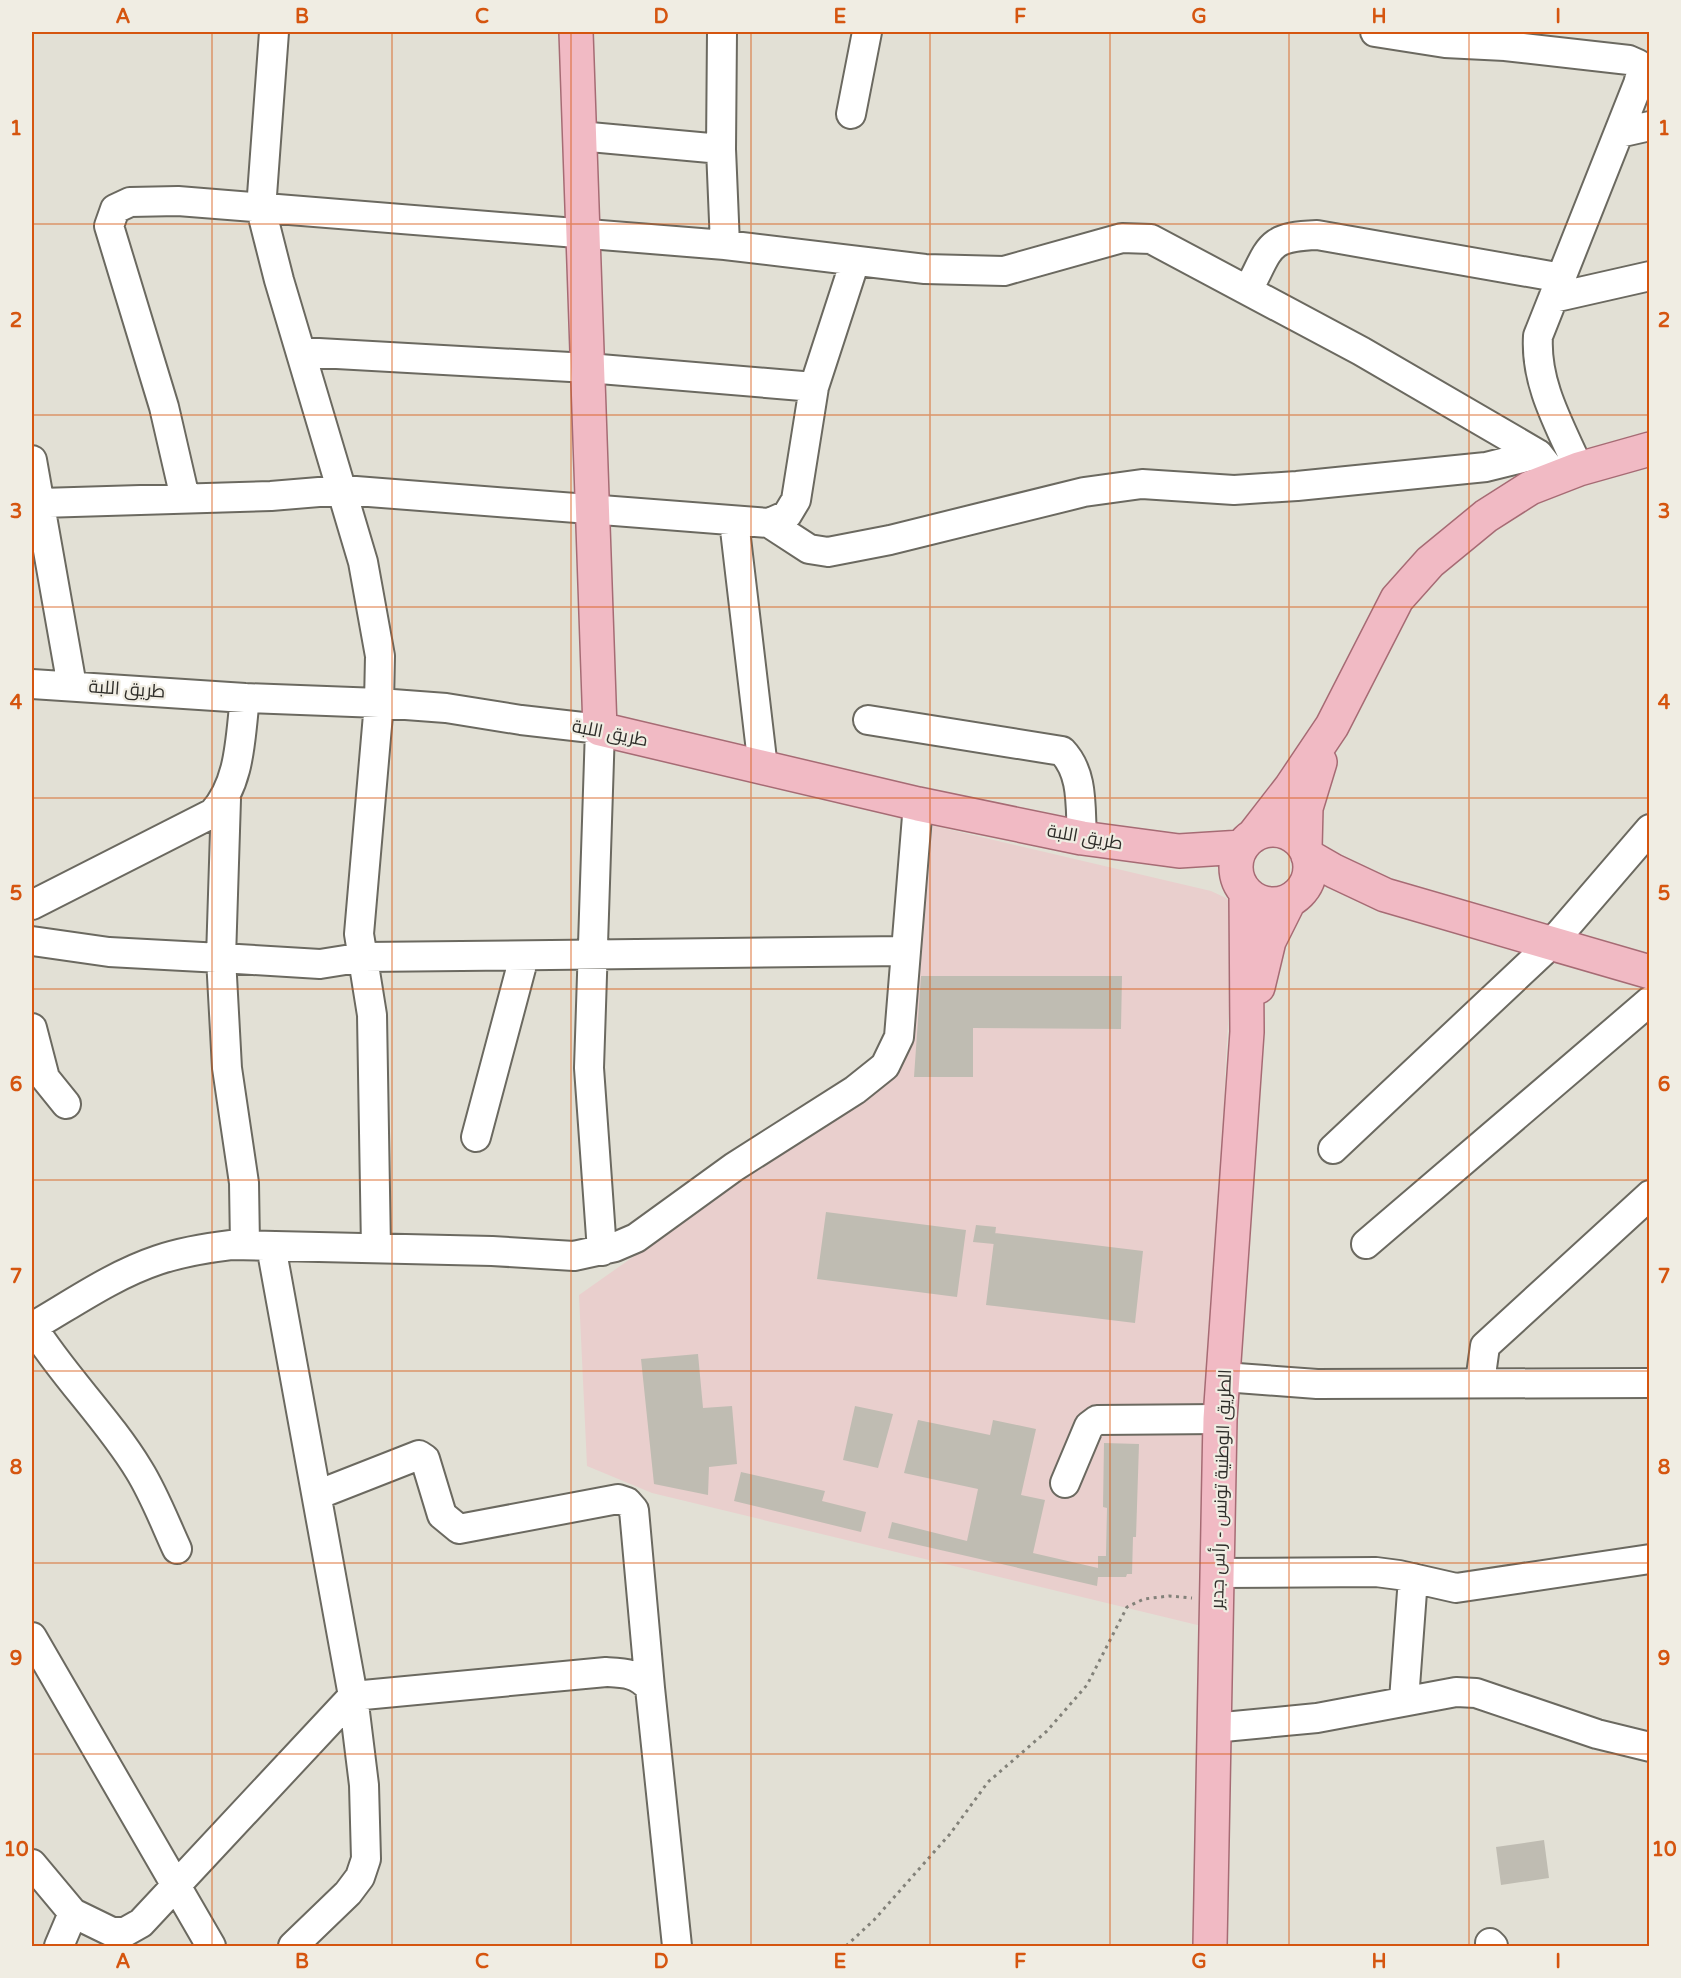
<svg xmlns="http://www.w3.org/2000/svg" width="1681" height="1978" viewBox="0 0 1681 1978" font-family="'Varela Round',Cairo,sans-serif">
<rect width="100%" height="100%" fill="#e2e0d5"/>
<path fill="#e9cfcd" d="M926 824 1211 891 1226 898 1235 906 1225 1073 1218 1630 652 1493 587 1466 579 1295 870 1090 888 1071Z"/>
<path fill="#bfbcb2" d="M921 976H1122L1121 1029 973 1028V1077H914Z
M826 1212 966 1230 957 1297 817 1279Z
M976 1225 996 1227 994 1244 973 1242Z
M995 1233 1143 1251 1135 1323 986 1305Z
M698 1354 703 1408 732 1406 737 1464 709 1467 708 1495 654 1484 641 1359Z
M855 1406 893 1414 878 1468 843 1460Z
M918 1420 990 1435 993 1420 1036 1429 1021 1495 1045 1500 1033 1553 1098 1568V1556H1106L1107 1508 1103 1507 1104 1443 1139 1444 1136 1537H1133L1132 1574H1127L1126 1577H1098L1097 1586 888 1538 892 1522 967 1541 978 1489 904 1473Z
M741 1472 825 1491 822 1501 866 1512 861 1532 734 1501Z
M1544 1840 1549 1878 1501 1885 1496 1847Z"/>
<g fill="none" stroke-linecap="round" stroke-linejoin="round">
<defs>
<path id="minor" d="M274 32 261 209 279 280 363 562 380 656 379 703 359 934 372 1015 376 1248
M722 32 721 149 725 245
M1375 32 1445 43 1505 46 1629 60 1638 64 1641 73 1638 84 1538 336C1535 384 1560 426 1579 469
M851 114 867 32
M1619 133 1650 126
M579 136 721 149
M1248 290C1271 247 1266 237 1317 235L1562 278
M1553 298 1650 276
M814 387 855 261
M32 460 72 686
M185 498 164 407 109 226 115 209 130 202 178 201 725 245 925 269 1004 271 1122 238 1151 239 1361 351 1538 454 1556 477
M41 503 271 496 343 490 769 523 787 515 796 500 814 387 588 368 301 352
M734 521 763 768
M769 523 809 549 828 552 890 540 1084 492 1142 484 1234 490 1297 486 1486 467 1538 454
M32 684 245 698 379 703 446 708 521 720 600 729 589 1068 602 1251
M868 720 1062 751C1084 774 1080 807 1082 838
M226 799 221 958 320 964 364 957 906 951
M32 905 213 813C241 782 240 737 245 698
M32 941 109 952 221 958 227 1068 244 1183 245 1245
M32 1028 45 1078 66 1104
M476 1137 524 957
M1333 1149 1551 944 1650 829
M1366 1244 1650 1001
M271 1246 353 1696 364 1785 366 1859 360 1877 348 1893 293 1946
M32 1326C64 1377 108 1419 139 1470 154 1494 165 1523 177 1549
M32 1327C72 1304 113 1275 158 1260 182 1252 206 1248 231 1245L492 1251 574 1256 615 1247 636 1238 734 1167 855 1090 885 1066 899 1037 918 804
M1224 1377 1317 1384 1650 1383
M1480 1382 1485 1346 1650 1195
M1065 1483 1089 1426 1097 1420 1220 1419
M317 1495 419 1455 425 1459 442 1515 459 1529 618 1499 627 1502 634 1510 650 1688
M1218 1573 1376 1572 1399 1575 1456 1588 1650 1559
M32 1637 211 1946
M1404 1700 1413 1578
M1213 1728 1317 1718 1456 1692 1476 1693 1597 1734 1650 1747
M32 1864 73 1913 112 1932H125L141 1923 353 1696 606 1672C625 1673 637 1673 650 1688L677 1946
M1490 1943 1493 1946
M59 1946 73 1913"/>
<path id="major" d="M576 32 600 729 918 804 1082 838 1179 851 1242 847
M1236 867a37 37 0 1 1 74 0a37 37 0 1 1-74 0Z
M1253 836 1291 787 1332 726 1397 599 1430 562 1486 516 1530 488 1579 469 1650 449
M1305 848 1306 808 1320 762
M1308 856 1334 871 1385 895 1650 972
M1258 987 1269 941 1289 901
M1210 1946 1220 1419 1247 1032 1246 894"/>
</defs>
<use href="#minor" stroke="#6b6960" stroke-width="32"/>
<use href="#major" stroke="#a66b74" stroke-width="36"/>
<path stroke="#828179" stroke-width="3" stroke-dasharray="3 4.5" stroke-linecap="butt" d="M846 1946 874 1920 950 1834 988 1782 1047 1731 1087 1685 1127 1607 1144 1599 1169 1596 1192 1598"/>
<use href="#minor" stroke="#fff" stroke-width="28"/>
<use href="#major" stroke="#f1bac4" stroke-width="33"/>
</g>
<path fill="none" stroke="#d5550f" stroke-width="1.5" stroke-opacity="0.55" d="M212 32V1946M392 32V1946M571 32V1946M751 32V1946M930 32V1946M1110 32V1946M1289 32V1946M1469 32V1946M32 224H1650M32 415H1650M32 607H1650M32 798H1650M32 989H1650M32 1180H1650M32 1371H1650M32 1563H1650M32 1754H1650"/>
<g text-anchor="middle" stroke-width="4.5" stroke-linejoin="round" paint-order="stroke">
<g font-size="18" fill="#2e2d29" stroke="#f0ede3">
<text transform="translate(127 689) rotate(4)" y="6">طريق اللبة</text>
<text transform="translate(610 733) rotate(11)" y="6">طريق اللبة</text>
<text transform="translate(1085 837) rotate(10)" y="6">طريق اللبة</text>
<text transform="translate(1221 1489) rotate(-88)" y="6">الطريق الوطنية تونس - رأس جدير</text>
</g>
</g>
<rect width="1681" height="1978" fill="none" stroke="#f0ede3" stroke-width="66"/>
<rect x="33" y="33" width="1615" height="1912" fill="none" stroke="#d5550f" stroke-width="2"/>
<g font-size="20" text-anchor="middle" font-weight="bold" fill="#d5550f">
<text x="123" y="23">A</text>
<text x="302" y="23">B</text>
<text x="482" y="23">C</text>
<text x="661" y="23">D</text>
<text x="840" y="23">E</text>
<text x="1020" y="23">F</text>
<text x="1199" y="23">G</text>
<text x="1379" y="23">H</text>
<text x="1558" y="23">I</text>
<text x="16" y="135">1</text>
<text x="1664" y="135">1</text>
<text x="16" y="327">2</text>
<text x="1664" y="327">2</text>
<text x="16" y="518">3</text>
<text x="1664" y="518">3</text>
<text x="16" y="709">4</text>
<text x="1664" y="709">4</text>
<text x="16" y="900">5</text>
<text x="1664" y="900">5</text>
<text x="16" y="1091">6</text>
<text x="1664" y="1091">6</text>
<text x="16" y="1283">7</text>
<text x="1664" y="1283">7</text>
<text x="16" y="1474">8</text>
<text x="1664" y="1474">8</text>
<text x="16" y="1665">9</text>
<text x="1664" y="1665">9</text>
<text x="16" y="1856">10</text>
<text x="1664" y="1856">10</text>
<text x="123" y="1968">A</text>
<text x="302" y="1968">B</text>
<text x="482" y="1968">C</text>
<text x="661" y="1968">D</text>
<text x="840" y="1968">E</text>
<text x="1020" y="1968">F</text>
<text x="1199" y="1968">G</text>
<text x="1379" y="1968">H</text>
<text x="1558" y="1968">I</text>
</g>
</svg>
